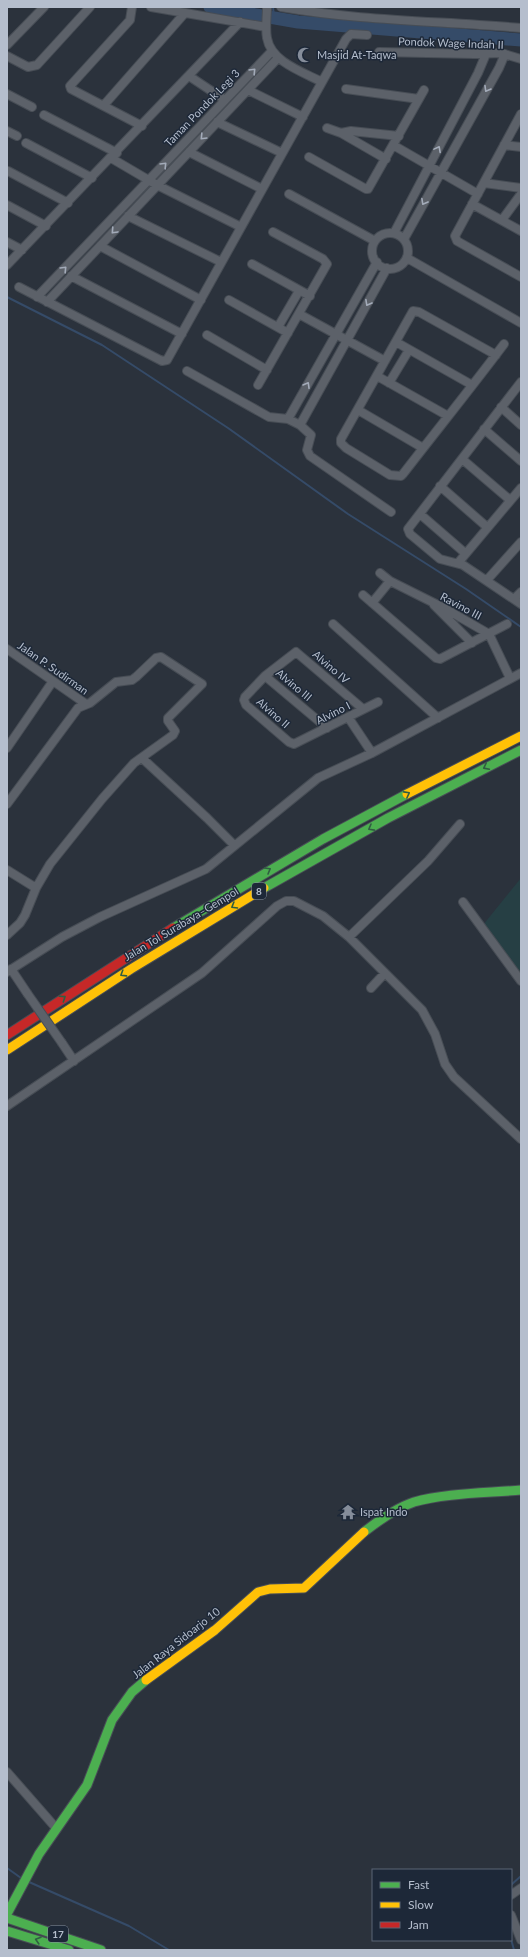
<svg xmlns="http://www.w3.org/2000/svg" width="528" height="1957" viewBox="0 0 528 1957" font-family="Lato,sans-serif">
<rect width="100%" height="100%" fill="#2b323c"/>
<path fill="#263f44" d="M521 878V973L483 925Z"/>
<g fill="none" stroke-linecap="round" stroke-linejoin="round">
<path stroke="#354b68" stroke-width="2" d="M273 7 274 17
M7 297 102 345 228 428 348 514 466 589 521 627
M7 1868 21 1878
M29 1882 129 1926 169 1950
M511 1885 521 1876
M511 1939 514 1950"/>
<path stroke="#354b68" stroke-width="13" d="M210 7 298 22 521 40"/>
<defs>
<path id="street" d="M132 7 130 20 70 86 71 89 142 126
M151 7 266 27
M267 7C267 17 265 28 267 38 271 62 303 72 322 82
M281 7C360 21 441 21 521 28
M7 45 44 7
M379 52 474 54 501 53 521 59
M7 56 28 67 37 65 90 7
M189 76 225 100
M346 89 419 99
M248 90 303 117
M7 94 32 107
M104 105 184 14
M521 114 455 236 457 241 521 277
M44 115 117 153
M217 122 282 153
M327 128 341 133 386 159
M7 131 17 136
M341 133 351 131 399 136
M26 143 92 178
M393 145 478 194
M504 145 521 147
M189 152 262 189
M309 157 366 189H368L424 90
M111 158 157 185 241 227
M8 171 68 203
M484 183 521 188
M289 194 375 241
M472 204 521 231
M7 205 46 226
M128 216 221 262
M502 220 521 194
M394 233 478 73 486 54
M372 251a18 18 0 1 1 36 0a18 18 0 1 1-36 0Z
M404 239 499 68 505 54
M7 242 22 250
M100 246 201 300
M407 258 521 323
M252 264 310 296
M7 265 240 22
M71 276 182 334
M19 287 162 361 167 360 346 39 351 34 367 35
M37 297 272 51
M229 300 288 333
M47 302 278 58
M299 314 385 361
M278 327 299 291
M207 335 267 370
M396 342 472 385
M496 355 419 312 413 311 341 439V443L346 448 390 475 401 476 403 474C437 430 471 388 504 344
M187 371 269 417 288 419 300 425 311 435 307 450 310 456 391 512
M377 376 448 416
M521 382 408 529 410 534 440 559 463 565 521 604
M389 383 409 350
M258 385 327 264 323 259 273 232
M501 407 521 425
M358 410 423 448
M288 419 377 262
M300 425 387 268
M484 429 521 461
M462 459 510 500
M440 486 487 527
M420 514 465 553
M458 563 521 488
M380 573 390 581 444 608 489 634 510 678
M487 580 521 542
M363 595 436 658 440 659 507 624
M514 599 521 592
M372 603 390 581
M434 605 472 643
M333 624 438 718
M7 649 86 704
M265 676 327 728
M363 709 296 652 265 676 245 697 244 700 246 705 289 742 294 744 378 702
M348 717 372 753
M7 748 53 681
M143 759 207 818 234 845
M7 804 78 708 90 703 116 682 132 680 136 677 156 658 161 657 202 684 168 718V721L175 731 173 735 134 763 102 799 50 864 36 888 25 915 20 923 7 935
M7 870 36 888
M463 902 521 981
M349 937 428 861 460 824
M11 969 27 993
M7 972 62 937 100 917 206 869 318 778 372 753 521 673
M371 988 385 973
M62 1043 74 1061
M7 1106 202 973 277 906 286 901H294L323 916 349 937 422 1010 435 1034 445 1064 454 1077 521 1139
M7 1772 56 1828
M511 1895 521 1888
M511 1915 521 1940"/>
<path id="fast" d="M264 888 388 818 521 750
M173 928 323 839 407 794
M364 1532C378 1521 396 1508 414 1502 444 1493 489 1493 521 1490
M7 1914 39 1854 87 1785 112 1720 132 1692 146 1680
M7 1918 101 1950
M7 1931 69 1950"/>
<path id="slow" d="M407 794 521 736
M7 1050 131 969 264 888
M146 1680 215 1630 258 1592 270 1589 304 1588 364 1532"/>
<path id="jam" d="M7 1035 173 928"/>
</defs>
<use href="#street" stroke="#474d55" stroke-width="10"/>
<use href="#fast" stroke="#474d55" stroke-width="11"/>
<use href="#slow" stroke="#474d55" stroke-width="11"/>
<use href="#jam" stroke="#474d55" stroke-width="11"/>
<use href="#street" stroke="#5c6169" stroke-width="8"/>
<use href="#fast" stroke="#4caf50" stroke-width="9"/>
<use href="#slow" stroke="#ffc107" stroke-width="9"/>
<use href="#jam" stroke="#c62828" stroke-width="9"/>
<defs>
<path id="street-bridge" d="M27 993 62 1043"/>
</defs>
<use href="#street-bridge" stroke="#474d55" stroke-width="10" stroke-linecap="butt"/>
<use href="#street-bridge" stroke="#5c6169" stroke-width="8"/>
</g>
<defs><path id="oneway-chevron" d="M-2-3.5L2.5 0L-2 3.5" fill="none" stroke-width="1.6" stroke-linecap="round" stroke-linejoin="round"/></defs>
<g stroke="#a3abb9">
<use href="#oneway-chevron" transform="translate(253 71) rotate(-46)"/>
<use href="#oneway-chevron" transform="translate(487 89) rotate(120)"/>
<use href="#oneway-chevron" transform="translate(203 137) rotate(134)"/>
<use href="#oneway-chevron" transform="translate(438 149) rotate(-62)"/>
<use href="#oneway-chevron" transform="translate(164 165) rotate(-46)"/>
<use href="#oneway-chevron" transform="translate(424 202) rotate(119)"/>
<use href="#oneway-chevron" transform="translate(114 231) rotate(133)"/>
<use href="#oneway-chevron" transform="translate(64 269) rotate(-46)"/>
<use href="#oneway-chevron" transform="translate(368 303) rotate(119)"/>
<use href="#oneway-chevron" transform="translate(307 385) rotate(-60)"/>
</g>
<g stroke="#305e42">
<use href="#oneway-chevron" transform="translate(486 767) rotate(153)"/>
<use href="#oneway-chevron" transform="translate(407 794) rotate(-28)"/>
<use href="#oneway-chevron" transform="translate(371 828) rotate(151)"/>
<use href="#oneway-chevron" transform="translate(268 870) rotate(-30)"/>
<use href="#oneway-chevron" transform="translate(234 906) rotate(149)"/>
<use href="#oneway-chevron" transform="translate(123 974) rotate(148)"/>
<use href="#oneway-chevron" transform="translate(63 998) rotate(-34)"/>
<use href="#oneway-chevron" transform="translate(38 1940) rotate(-163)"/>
</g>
<defs>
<symbol id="mosque-bare" viewBox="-9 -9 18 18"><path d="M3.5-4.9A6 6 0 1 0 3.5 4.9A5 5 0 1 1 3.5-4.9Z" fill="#858d9a" stroke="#1d2838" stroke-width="2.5" paint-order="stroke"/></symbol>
<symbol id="temple-bare" viewBox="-9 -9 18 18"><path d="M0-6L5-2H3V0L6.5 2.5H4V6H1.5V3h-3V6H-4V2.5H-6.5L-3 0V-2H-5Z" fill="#858d9a" stroke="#1d2838" stroke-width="2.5" paint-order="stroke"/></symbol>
</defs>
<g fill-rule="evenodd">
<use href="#mosque-bare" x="294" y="44" width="22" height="22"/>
<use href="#temple-bare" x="337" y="1501" width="22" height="22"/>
</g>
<g text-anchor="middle" stroke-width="3" stroke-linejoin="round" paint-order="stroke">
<g fill="#1d2838" stroke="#8791a0" stroke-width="1">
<rect x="252" y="883" width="14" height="16" rx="3"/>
<rect x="48" y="1926" width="20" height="16" rx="3"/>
</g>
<g font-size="10" font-weight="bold" fill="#b5becd">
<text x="259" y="895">8</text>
<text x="58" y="1938">17</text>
</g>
<g font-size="11" fill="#b5becd" stroke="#1d2838">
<text transform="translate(451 43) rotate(2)" y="4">Pondok Wage Indah II</text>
<text transform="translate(202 108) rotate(-46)" y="4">Taman Pondok Legi 3</text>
<text transform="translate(461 606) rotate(28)" y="4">Ravino III</text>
<text transform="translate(331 667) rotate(41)" y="4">Alvino IV</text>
<text transform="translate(53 668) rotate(35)" y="4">Jalan P. Sudirman</text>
<text transform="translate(294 685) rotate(40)" y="4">Alvino III</text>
<text transform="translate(273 713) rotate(41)" y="4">Alvino II</text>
<text transform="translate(333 713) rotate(-27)" y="4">Alvino I</text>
<text transform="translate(181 924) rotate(-31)" y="4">Jalan Tol Surabaya–Gempol</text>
<text transform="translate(176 1643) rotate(-38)" y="4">Jalan Raya Sidoarjo 10</text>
</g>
<g font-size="11" fill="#b5becd" stroke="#1d2838" text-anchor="start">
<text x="317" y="59">Masjid At-Taqwa</text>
<text x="360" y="1516">Ispat Indo</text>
</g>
</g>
<rect width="528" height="1957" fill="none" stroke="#b5becd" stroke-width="16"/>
<rect x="372" y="1869" width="140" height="72" fill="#1d2838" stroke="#5a6474"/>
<rect x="380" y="1882" width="20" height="6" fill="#4caf50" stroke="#5a6474"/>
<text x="408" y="1889" font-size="12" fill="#b5becd">Fast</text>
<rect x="380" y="1902" width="20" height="6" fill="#ffc107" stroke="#5a6474"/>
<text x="408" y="1909" font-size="12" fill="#b5becd">Slow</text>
<rect x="380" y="1922" width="20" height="6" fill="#c62828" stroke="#5a6474"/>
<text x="408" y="1929" font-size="12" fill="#b5becd">Jam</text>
</svg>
